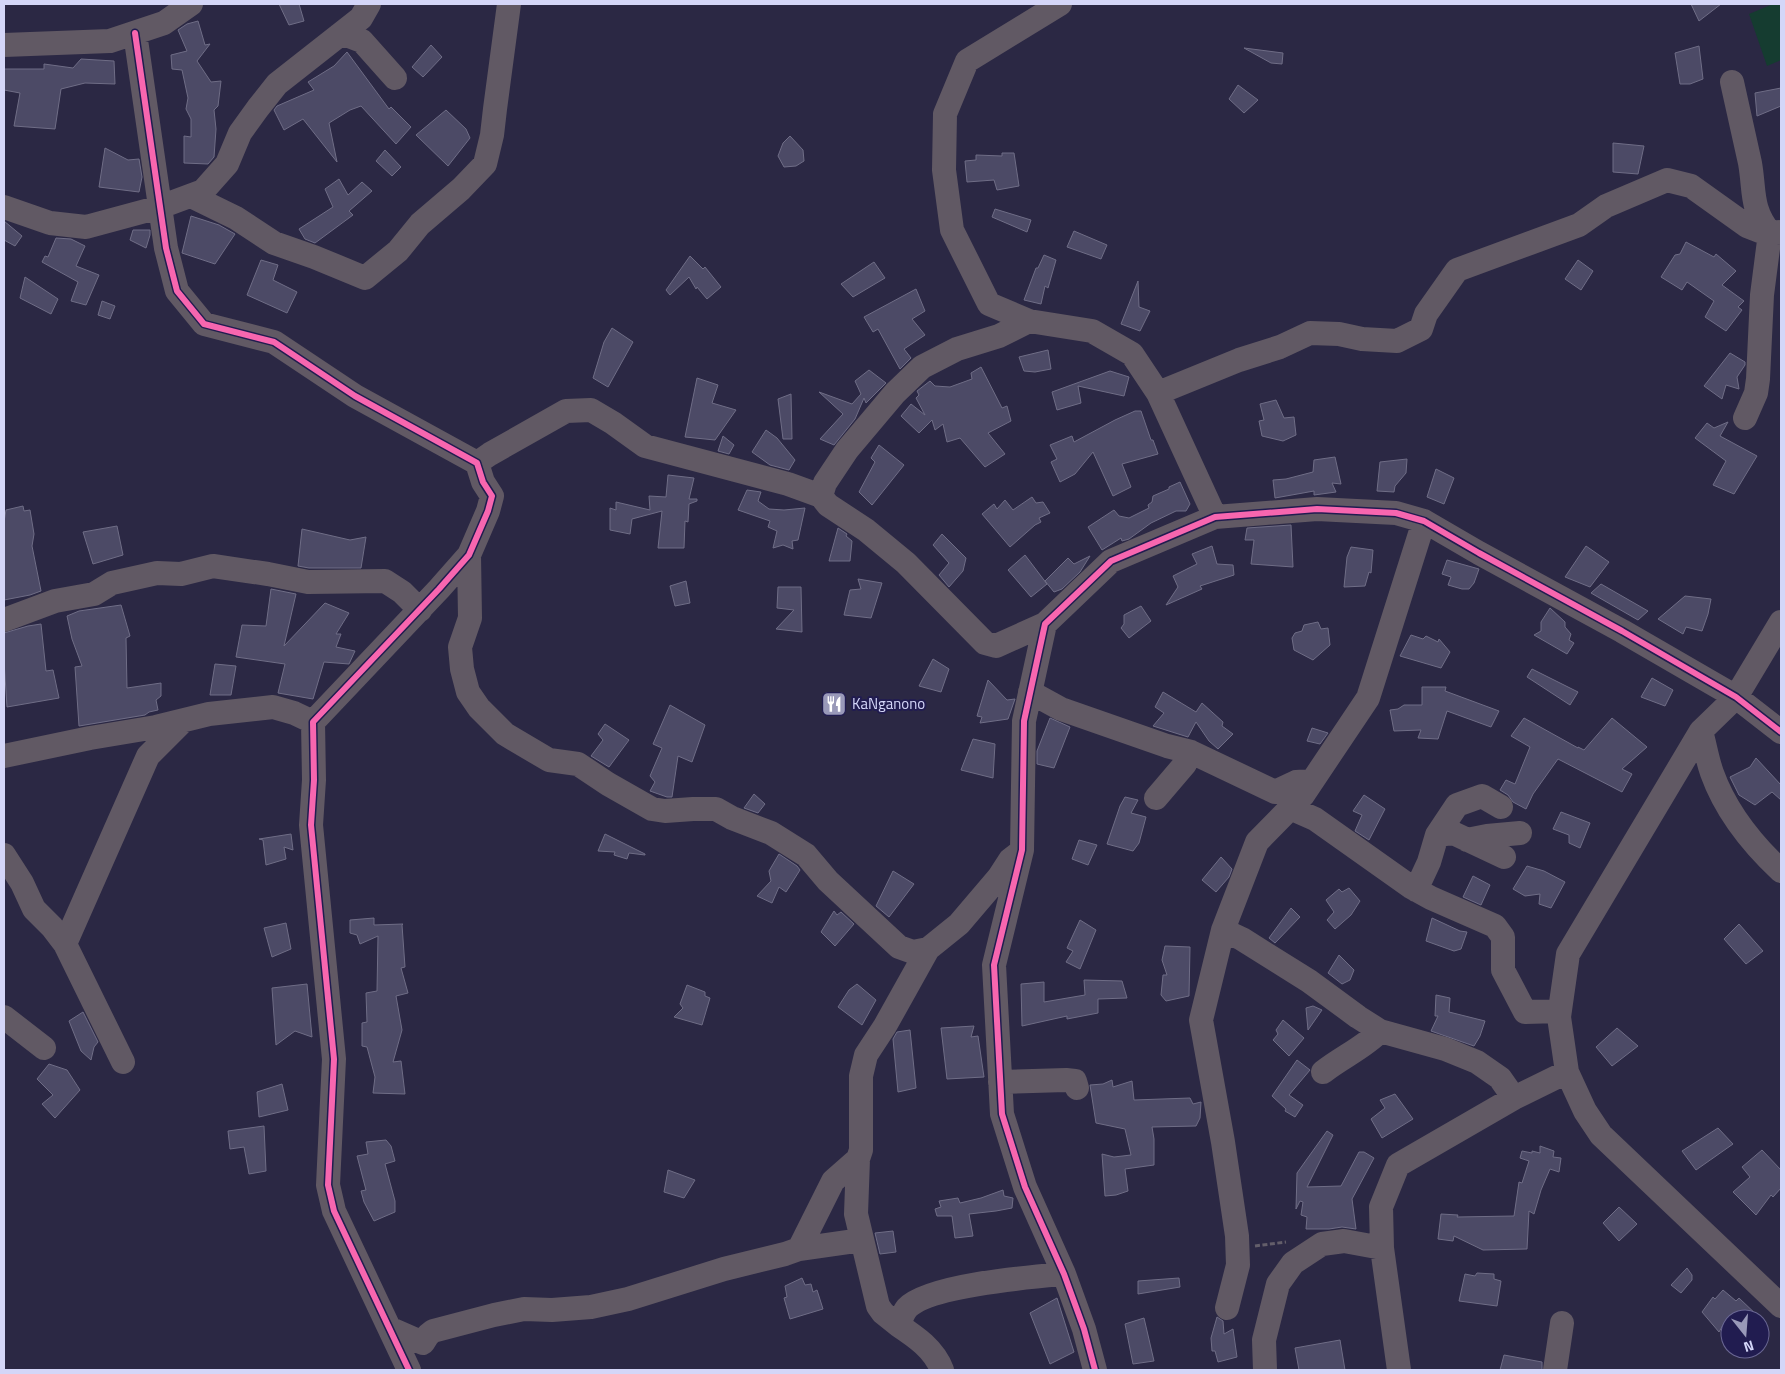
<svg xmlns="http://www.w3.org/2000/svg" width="1785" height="1374" viewBox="0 0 1785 1374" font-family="'Titillium Web',sans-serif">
<rect width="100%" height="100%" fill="#2b2844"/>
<path fill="#153c30" d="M1773 4H1781V60L1767 66 1749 14Z"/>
<path fill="#4c4a66" stroke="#6f6d86" d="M279 4H299L304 21 289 25Z
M1691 4H1721L1699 21Z
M198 21 205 45 210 44 197 61 211 82 221 81 218 106 214 110 216 129 214 157 208 164 184 163V136L191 137V119L186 109 188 98 182 70 172 69 171 55 187 51 178 30 187 24Z
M431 45 442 57 423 77 412 67Z
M1699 46 1703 79 1690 84H1680L1675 53Z
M1244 48 1283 53 1282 64 1271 63Z
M347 52 389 109 391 107 411 127 396 144 361 106 350 110 329 123 337 162 303 119 284 130 274 110 277 106 314 90 308 82 334 66Z
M81 59 114 61 115 84 85 83 61 89 55 129 14 126 20 93 4 90V69H44V64L73 68Z
M1238 85 1258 100 1244 113 1229 99Z
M1781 88V106L1757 116 1755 93Z
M446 110 466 129 470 138 448 166 416 135Z
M790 136 803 150 804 161 796 166 784 167 778 156 783 143Z
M1613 143 1644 146 1638 174 1613 172Z
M105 148 128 160 139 159 142 177 139 192 99 187Z
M385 150 401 167 392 176 376 161Z
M1002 153H1014L1019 186 997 190 994 180 967 182 965 161 976 160V155L1002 156Z
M339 179 348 195 362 182 372 191 349 211 353 215 315 243 305 239 299 229 333 207 325 189Z
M995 209 1031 220 1027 232 992 217Z
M191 216 219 225 235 234 215 264 182 253Z
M4 221 22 236 15 246 4 240Z
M133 230H150V235L146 248 130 240Z
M1074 231 1107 245 1101 259 1067 247Z
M56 238 71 239 85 246 76 266 99 275 86 305 71 301 78 282 42 262 45 256 48 257Z
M1686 242 1714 257 1716 254 1736 271 1722 285 1744 301 1738 307 1742 310 1726 331 1705 317 1714 301 1687 282 1682 290 1661 277 1675 255 1680 254Z
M1044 255 1056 260 1048 288 1045 286 1041 304 1024 300 1036 268H1038Z
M690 256 703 269 705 267 721 287 707 299 697 287 696 289 689 277 670 295 666 290Z
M261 260 278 265 273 280 297 292 287 313 247 295Z
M1578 260 1593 271 1581 290 1565 279Z
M874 262 885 278 853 297 841 284Z
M25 277 58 299 51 314 20 298Z
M1138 281 1139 307 1150 311 1140 331 1121 324Z
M916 289 925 311 912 319 925 335 904 349 911 358 900 369 878 329 873 332 864 317Z
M102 301 115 306 110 319 98 315Z
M612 328 633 342 608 387 593 378 604 342Z
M1048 350 1051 369 1035 372 1024 371 1019 357Z
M1730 353 1745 362V365L1737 377 1739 389 1726 385 1722 399 1704 386Z
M981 367 1002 408 1007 406 1011 421 988 433 1005 454 985 467 960 438 947 442 943 424 935 430 932 420 919 433 901 416 911 404 925 415 916 398 919 395 917 391 930 381 935 386 950 387 972 379 971 373Z
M869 370 886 383 866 403 864 398 855 419 834 445 820 439 843 414 819 392 852 404 861 394 855 381Z
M1110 371 1129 377 1124 396 1078 386 1081 403 1057 410 1052 392Z
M697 378 718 385 712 403 736 410 715 440 685 437Z
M791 394 792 439H783L778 399Z
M1276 400 1284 418 1294 417 1296 435 1283 441 1262 436 1259 421 1264 420 1260 404Z
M1135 411H1141L1151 440H1153L1158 454 1122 464 1131 487 1113 496 1093 452 1075 474 1060 482 1051 462 1057 459 1050 445 1072 436 1074 442 1115 420Z
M1728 422 1720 436 1757 456 1734 494 1713 485 1726 461 1695 438 1707 423 1714 428Z
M766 430 777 438 795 460 789 470 770 465 752 452Z
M723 436 734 445 729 454 718 451Z
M879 445 904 465 872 505 859 492 875 462 871 458Z
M1335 457 1341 484 1332 483 1336 492 1314 495V491L1275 498 1273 480 1286 479 1313 472 1314 460Z
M1407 459 1406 473 1395 486 1394 492 1377 491 1380 462Z
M1436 469 1454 478 1444 504 1427 497Z
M668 475 694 478 689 499H697V501L689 504 688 522 685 521 684 548H658L662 511 632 519 630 534 610 530V508L616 510V502L650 510 649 496 666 497Z
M1180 482 1190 504 1186 511H1176L1151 523 1129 539 1122 541 1121 538 1102 550 1088 527 1114 510 1119 516 1129 518 1149 508 1148 505 1152 502 1153 496 1169 489V487Z
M747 490 761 492 758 501 769 509 784 510 805 508 798 540 792 541 793 549 783 545 773 548 777 531 768 527 770 521 738 510Z
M1032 497 1036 503 1043 502 1050 513 1039 518 1041 522 1035 525 1010 547 982 514 994 504 997 509 1005 500 1013 510Z
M23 506 24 511 30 510 34 534 32 546 41 591 30 595 4 600V522L6 510Z
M1291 525 1293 567 1251 564 1254 540H1245L1247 528Z
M117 526 123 555 93 564 83 532Z
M838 528 847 534 846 536 852 541 850 561H829Z
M302 529 350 540 366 537 361 568H309L298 566Z
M942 534 966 558 963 571 949 587 939 575 949 563 933 545Z
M1212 546 1217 564 1233 565 1234 575 1200 586 1202 589 1166 605 1178 587 1173 576 1197 564 1192 554Z
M1586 546 1609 562 1590 587 1565 577Z
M1351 547 1373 550 1371 573 1369 572 1365 586 1344 587 1347 557Z
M1025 555 1047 584 1031 597 1008 570Z
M1090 556 1080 572 1062 589 1054 592 1045 581 1068 558 1074 564Z
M1447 560 1479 569 1474 583 1469 589H1462L1448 585 1451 577 1442 574Z
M858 579 882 583 871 618 844 615 850 590 861 589Z
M686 581 690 603 675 606 670 586Z
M1601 584 1648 611 1638 620 1591 593Z
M778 587H801L802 632 776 629 794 610 777 608Z
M271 589 296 594 284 646 325 603 349 613 336 634H341L336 647 355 651 349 664 324 662 313 699 278 693 285 664 236 657 242 625 266 626Z
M1685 596 1711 599 1708 614 1702 631 1686 627 1683 634 1658 619Z
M121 605 130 636 126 638 127 688 161 683V696L156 700 158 710 149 712 145 715 79 726 75 667 82 666 72 639 67 616 79 611Z
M1141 606 1151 621 1129 638 1121 628 1124 624V615Z
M1550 608 1565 622V627L1571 634 1569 640 1574 643 1567 654 1534 635 1541 631V622Z
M1318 622 1321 629 1328 628 1330 645 1313 660 1294 650 1292 638 1295 633 1302 631 1304 625Z
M41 624 46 671 53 670 59 698 7 707 4 661V633L28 626Z
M1411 635 1423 639 1426 636 1438 642 1439 639 1450 652 1441 668 1400 656Z
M933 659 949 669 941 692 919 686Z
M215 664 236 666 231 695H210Z
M1532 669 1578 692 1570 705 1527 677Z
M1652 678 1673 690 1665 706 1641 697Z
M988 680 1007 700 1015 699 1008 719 980 723 982 717 977 716Z
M1422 687H1446L1445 691 1499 711 1491 727 1447 711 1438 739 1418 738 1421 730 1394 731 1390 710 1398 709 1404 705H1422Z
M1163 692 1196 712 1202 703 1223 722 1222 726 1233 734 1218 749 1209 741 1196 722 1188 737 1153 726 1164 713 1155 707Z
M670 705 705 725 692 762 678 756 672 797H667L650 791 655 782 650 776 662 748 653 744Z
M1050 718 1070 727 1054 768 1037 764V751Z
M1524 718 1578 748V747L1584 750 1612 718 1647 747 1622 769 1632 774 1622 792 1558 759 1533 794 1526 809 1513 802 1508 795 1500 790 1506 780 1515 784 1530 747 1511 736Z
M605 724 629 740 609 767 591 756 603 740 598 734Z
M1312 728 1328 733 1320 744 1307 741Z
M973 739 995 744 993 778 961 770Z
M1756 758 1781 785V800L1772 792 1755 805 1739 795 1730 777 1750 767Z
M754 794 765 804 758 813 744 808Z
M1364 795 1385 809 1369 840 1355 831 1362 815 1353 811Z
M1125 797 1138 800 1131 813 1146 817 1139 843 1133 851 1107 844 1120 806Z
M1561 812 1590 823 1580 848 1569 843V835L1553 829Z
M291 834 293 850 284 847 286 859 266 865 263 840 259 839Z
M605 834 645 854V855L629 853 627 859 614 855 615 852 598 851Z
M1079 840 1097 845 1088 865 1072 859Z
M779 854 797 866 800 870 786 892 779 887 772 903 757 896 771 881 769 871Z
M1221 857 1232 869 1229 877 1216 892 1202 880Z
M1527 866 1544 871 1565 882 1551 908 1539 904 1540 894 1525 896 1513 889Z
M893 871 914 884 889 917 876 906Z
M1473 876 1490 885 1481 905 1463 897Z
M1349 888 1360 901 1351 915 1335 929 1327 920 1334 912 1326 900 1339 889 1342 892Z
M1291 908 1300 917 1275 943 1269 938Z
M834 911 837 915 841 912 854 924 835 946 821 932Z
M374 918V925L403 924 402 925 405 967 401 968 408 993 396 996 402 1030 393 1062 401 1061 405 1094 373 1093 375 1077 367 1047 362 1046V1023L367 1022 366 993 377 991 378 936 360 944 357 935 350 933V920Z
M1432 918 1460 931 1467 932 1461 949 1454 951 1426 941Z
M1080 920 1096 930 1080 969 1066 962 1073 951 1067 948Z
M286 923 291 949 272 957 264 928Z
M1739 924 1763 951 1746 964 1724 939Z
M1165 946 1190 947 1189 996 1166 1001 1161 995 1163 975H1167L1162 960Z
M1339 955 1354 970 1350 980 1342 984 1328 973Z
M1084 980 1122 981 1127 998 1098 999V1013L1067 1019V1016L1022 1026 1021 984 1044 982V1002L1085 995Z
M307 984 312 1037 295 1031 276 1045 272 988Z
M857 984 876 1000 862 1025 838 1007 849 990Z
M687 985 705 992V996L710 998 702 1025 674 1017 683 1008 680 1004Z
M1436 995 1450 998 1449 1012 1485 1021 1480 1036 1474 1046 1431 1031 1438 1016H1435Z
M1313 1006 1322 1010 1308 1030 1306 1008Z
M83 1012 98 1042 94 1047 91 1060 81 1051 69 1021Z
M1283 1020 1304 1038 1289 1056 1273 1040 1278 1034 1276 1030Z
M974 1026 971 1037 978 1036 984 1077 947 1079 941 1028Z
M1617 1028 1638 1046 1612 1066 1596 1047Z
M910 1030 916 1088 898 1092 893 1039 897 1032Z
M1297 1060 1310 1070 1289 1095 1303 1105 1295 1117 1285 1111 1286 1109 1272 1096Z
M49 1064 67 1070 80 1090 55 1118 42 1104 53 1095 37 1079Z
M1112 1080 1113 1087 1132 1081 1134 1100 1190 1098 1193 1104 1201 1102 1200 1118 1196 1126 1152 1127 1154 1139V1165L1125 1169 1128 1191 1116 1195 1105 1196 1102 1154 1114 1157 1131 1155 1125 1129 1096 1123 1090 1085 1103 1084Z
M282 1084 288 1110 259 1117 257 1092Z
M1395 1094 1413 1119 1382 1138 1371 1119 1385 1108 1380 1100Z
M264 1126 266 1171 249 1174 244 1147 230 1149 228 1131Z
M1718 1128 1733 1144 1696 1170 1682 1151Z
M1327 1131 1333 1135 1307 1187 1341 1186 1359 1152H1364L1374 1158 1352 1199 1356 1229 1342 1227 1329 1229H1306L1307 1217 1301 1215 1303 1202 1300 1201 1296 1209 1297 1173Z
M386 1140 391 1146 395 1161 385 1164 395 1201V1212L374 1221 364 1202 361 1191 366 1190 357 1156 368 1154 366 1142Z
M1540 1146 1554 1151 1553 1157 1561 1158 1559 1172 1550 1169 1541 1190 1534 1214 1529 1211 1527 1249 1483 1250 1454 1236 1453 1241 1438 1239 1441 1214 1458 1215 1457 1217 1514 1216 1519 1182 1522 1183 1529 1161 1520 1158 1522 1151 1532 1153V1151L1540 1153Z
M1762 1150 1781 1170V1188L1773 1197 1771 1195 1756 1215 1733 1192 1750 1177 1742 1167Z
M668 1170 695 1180 684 1198 664 1192Z
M1003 1190 1004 1196 1013 1198 1012 1208 996 1211 969 1214 973 1236 955 1238 952 1216H937L935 1209 941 1207 939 1201 958 1198 960 1203 981 1198Z
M1619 1207 1637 1224 1619 1241 1603 1223Z
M893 1231 896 1252 880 1254 875 1233Z
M1687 1268 1692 1275V1280L1681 1293 1671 1285Z
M1477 1273 1494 1274V1279L1501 1281 1497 1306 1459 1301 1465 1274 1475 1276Z
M802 1278 805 1285 811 1284 813 1292 817 1290 823 1309 790 1319 784 1298 787 1297 785 1286Z
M1179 1278 1180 1287 1138 1294V1281Z
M1723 1290 1736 1301 1739 1298 1761 1319 1727 1318 1719 1332 1702 1312 1713 1297 1715 1299Z
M1057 1298 1074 1352 1050 1364 1030 1313Z
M1217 1317 1223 1321 1224 1334 1233 1329 1237 1357 1218 1362 1215 1351H1212L1211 1338Z
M1144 1318 1154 1361 1133 1364 1125 1324Z
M1340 1340 1345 1370H1299L1295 1348Z
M1504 1355 1542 1362V1370H1500Z"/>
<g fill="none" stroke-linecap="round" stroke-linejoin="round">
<path stroke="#635e6a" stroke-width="3" stroke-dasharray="5 2.5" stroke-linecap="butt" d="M1255 1246 1286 1242"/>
<path stroke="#615964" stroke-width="24" d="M1060 4 967 61 945 114 944 170 952 230 989 304 1029 321 1092 331 1132 354 1158 393 1215 517
M135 33 166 248 177 291 204 324 274 342 355 396 477 463 483 482 492 496 488 511 469 555 439 589 313 722 314 780 311 825 334 1059 328 1185 334 1211 409 1370
M339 35 349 36 362 41 395 78
M4 45 110 41 164 23 191 4
M1732 82C1738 109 1744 136 1750 163 1755 191 1750 208 1770 233L1762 295 1758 379 1756 393 1745 418
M191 196 236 218 274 243 314 257 365 278 398 251 420 224 461 189 485 164 492 135 495 109 509 4
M4 207 50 223 86 227 160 207 203 191 227 164 240 133 258 108 277 84 361 18 369 4
M1029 321 999 336 957 349 922 367 895 393 847 450 825 483 821 496 828 505 866 530 906 563 985 643 996 646 1045 624
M1158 393 1239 360 1280 347 1310 333 1339 334 1362 339 1397 341 1421 329 1426 314 1457 270 1579 225 1606 206 1667 180 1691 186 1747 226 1765 233 1781 232
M477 463 490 454 566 411 591 410 613 423 645 446 788 484 821 496
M469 555 470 618 460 647 462 669 468 692 479 708 505 734 549 760 578 764 608 784 652 809 665 811 693 809H716L732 818 771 833 806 855 828 881 899 947 913 952 928 949
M4 620 55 601 94 594 112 583 157 573 181 574 213 566 268 574 308 582 385 581 402 592 420 610
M1781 622 1736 697 1701 731 1568 954 1559 1017 1567 1072 1585 1111 1601 1135 1781 1306
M1030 692 1061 709 1167 746 1191 752 1275 792 1296 782 1312 781
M1701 731C1705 745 1707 759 1712 773 1726 812 1751 843 1781 871
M4 756 90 738 156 727 209 714 273 707 294 713 313 722
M1156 798 1185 764 1191 752
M1290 808 1315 819 1411 887 1431 898 1495 926 1503 937V970L1525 1012 1560 1011
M1437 835 1453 833 1504 857
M1467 840 1487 836 1520 833
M4 855 22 883 34 909 52 927 65 944 123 1062
M1416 890 1429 862 1437 835 1457 805 1482 796 1501 807
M1223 930 1242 939 1309 981 1358 1017 1380 1031 1445 1049 1477 1062 1500 1078 1514 1098
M65 944 148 756 184 720
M4 1017 44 1048
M1323 1072C1342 1057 1365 1047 1380 1031
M1000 1082 1066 1080 1075 1081 1077 1088
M858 1159 856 1214 878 1306 883 1313 898 1325C901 1320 903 1313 907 1308 929 1285 1030 1277 1064 1274
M799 1249 862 1240
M1227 1308 1238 1265 1237 1236 1223 1142 1201 1020 1223 930 1257 842 1303 795 1368 698 1424 521
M898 1325C916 1337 934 1349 942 1370
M391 1329 423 1343 428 1335 433 1331 494 1315 524 1309 552 1310 591 1307 628 1299 724 1269 785 1254 799 1249 833 1181 858 1159 861 1150V1076L866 1055 885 1026 928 949 959 924 999 877 1010 860 1019 853
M1095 1370 1084 1329 1064 1274 1025 1187 1002 1114 994 965 1022 850 1024 721 1045 624 1111 561 1215 517 1317 509 1396 513 1424 521 1479 553 1622 631 1736 697 1781 732
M1265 1370 1264 1340 1278 1284 1293 1263 1322 1244 1344 1241 1382 1248
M1399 1370 1382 1248 1381 1207 1398 1165 1514 1098 1567 1072
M1555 1370 1562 1323"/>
<defs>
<path id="cycleway" d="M135 33 166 248 177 291 204 324 274 342 355 396 477 463 483 482 492 496 488 511 469 555 439 589 313 722 314 780 311 825 334 1059 328 1185 334 1211 409 1370
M1095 1370 1084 1329 1064 1274 1025 1187 1002 1114 994 965 1022 850 1024 721 1045 624 1111 561 1215 517 1317 509 1396 513 1424 521 1479 553 1622 631 1736 697 1781 732"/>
</defs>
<use href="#cycleway" stroke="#211c50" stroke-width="9"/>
<use href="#cycleway" stroke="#f766af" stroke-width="6"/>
</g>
<defs>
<symbol id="restaurant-square" viewBox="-11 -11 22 22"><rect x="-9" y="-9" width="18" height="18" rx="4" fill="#9999b9" stroke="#211c50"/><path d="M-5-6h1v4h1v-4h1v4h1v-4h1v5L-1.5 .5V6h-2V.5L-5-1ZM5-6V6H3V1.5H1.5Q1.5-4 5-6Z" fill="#fff"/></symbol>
</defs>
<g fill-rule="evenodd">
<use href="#restaurant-square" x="820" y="690" width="28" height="28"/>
</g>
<g text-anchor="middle" stroke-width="4" stroke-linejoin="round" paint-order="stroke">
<g font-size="15" fill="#d4d6f8" stroke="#211c50" text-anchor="start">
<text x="852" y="709">KaNganono</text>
</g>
</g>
<rect width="1785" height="1374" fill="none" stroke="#d4d6f8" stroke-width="10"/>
<g transform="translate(1745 1334) rotate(163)"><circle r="24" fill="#211c50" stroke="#696693"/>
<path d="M0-4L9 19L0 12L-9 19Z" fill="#9999b9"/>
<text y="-8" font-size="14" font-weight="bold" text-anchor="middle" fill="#d4d6f8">N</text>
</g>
</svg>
